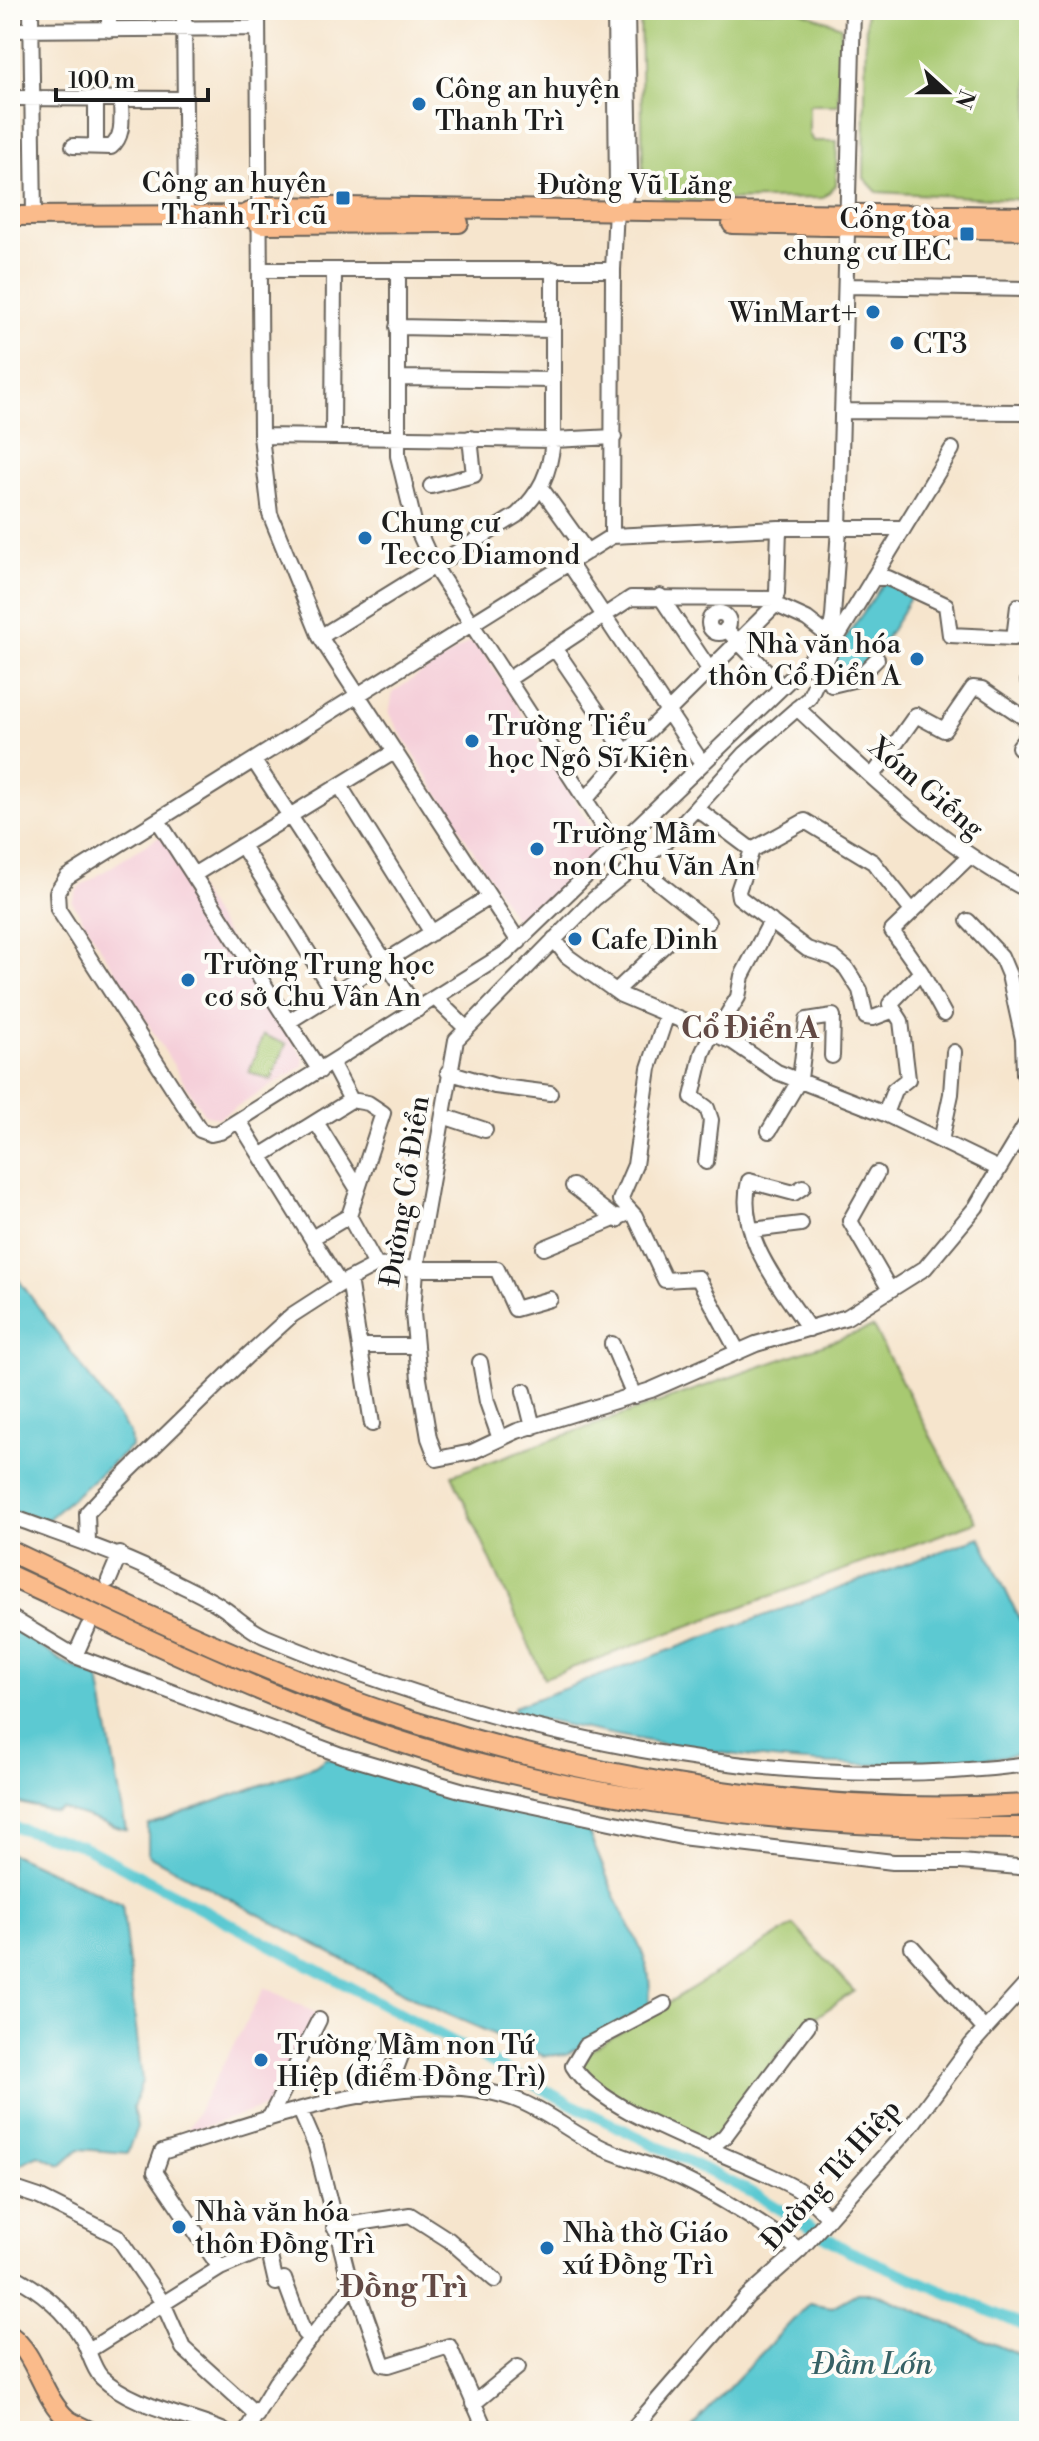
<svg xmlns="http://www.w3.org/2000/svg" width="1039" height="2441" viewBox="0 0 1039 2441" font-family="'Libre Bodoni',serif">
<rect width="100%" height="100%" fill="#fdfcf7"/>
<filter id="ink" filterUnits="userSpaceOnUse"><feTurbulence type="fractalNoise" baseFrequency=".0125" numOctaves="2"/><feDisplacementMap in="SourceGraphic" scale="16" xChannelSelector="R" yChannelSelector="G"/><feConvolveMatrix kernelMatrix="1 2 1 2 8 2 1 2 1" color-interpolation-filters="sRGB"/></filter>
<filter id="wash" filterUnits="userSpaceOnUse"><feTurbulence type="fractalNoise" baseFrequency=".006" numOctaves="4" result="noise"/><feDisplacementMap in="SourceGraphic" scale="32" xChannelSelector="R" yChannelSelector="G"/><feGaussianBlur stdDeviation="1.8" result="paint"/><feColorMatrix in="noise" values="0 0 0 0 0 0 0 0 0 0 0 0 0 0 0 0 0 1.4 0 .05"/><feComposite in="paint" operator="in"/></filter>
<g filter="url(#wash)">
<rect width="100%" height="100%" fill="#f6e5cd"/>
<path fill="#f5cfd9" d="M469 642 480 646 602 845 601 852 526 922H517L389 714 393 692Z
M158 837 167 840 304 1058 303 1066 218 1118 204 1114 72 902 78 888Z
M265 1987 321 2016 273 2104 186 2133Z"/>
<path fill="#a8c971" stroke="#627246" stroke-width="2" d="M640 10H797L841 26 838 105H809V134L813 141H837L836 185 823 198 666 201 643 176Z
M866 10H1029V200L877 192 864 178Z
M263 1035 286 1044 271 1080 249 1072Z
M873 1327 976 1522 544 1678 452 1475Z
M794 1925 854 1991 796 2031 724 2129 707 2143 588 2081 577 2066 587 2053Z"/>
<path fill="#5cc9d2" stroke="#3c7277" stroke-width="2" d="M883 583 913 593C899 616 872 673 842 675L833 660C847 631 867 610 883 583Z
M10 1268 130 1433 131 1447 47 1520 10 1511Z
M980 1537 1029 1639V1752C857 1785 682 1750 514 1714V1707Z
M10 1627 70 1666 99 1678 126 1830 62 1809 56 1812 10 1801Z
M326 1758 442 1795 587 1829C598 1854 608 1880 619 1905 636 1942 654 1961 649 2005L567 2054 544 2056 429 2006 148 1855V1825L315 1766Z
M10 1853 122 1904 142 2081 133 2108 137 2127 127 2153 79 2149 61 2165 38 2155 10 2169Z
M857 2293H875L1029 2359V2431H688L809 2303 832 2307Z"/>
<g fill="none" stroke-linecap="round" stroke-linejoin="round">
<path stroke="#5cc9d2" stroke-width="11" d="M10 1826 81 1845 575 2106 755 2194 847 2250 1029 2328"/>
</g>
</g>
<g filter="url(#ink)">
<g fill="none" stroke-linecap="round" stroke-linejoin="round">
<defs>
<path id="minor" d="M31 10 34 215
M184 10 186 216
M258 10 261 436 270 514 320 637 519 942
M853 10 839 528 833 617 830 634 807 663 506 953 220 1132 211 1134 200 1130 58 909 57 892 67 877 612 536 779 528H903
M10 30 258 28
M109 30V10
M10 98 184 99
M96 99V147
M73 146 111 147C125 136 121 116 121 99
M619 208 629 190 630 172 627 10
M260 270H613L612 536
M613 270 617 188 615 10
M398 271V456L414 522 434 566 616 847
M846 286 1029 289
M397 327 553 330
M399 378 553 380
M842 411 1029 412
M261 436 553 440 614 437
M333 437 334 270
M952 449 835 641 809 698 745 754 666 841 594 899 456 1040 416 1269 413 1313 419 1379 429 1438 437 1459 472 1452 517 1431 651 1390 756 1344 847 1317 925 1268 976 1207 1029 1119
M431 486 474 475 470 438
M541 488 587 552
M569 563 702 763
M873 578H888L946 605 950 635 1014 638 1018 606
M660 596 711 672
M774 604 807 619 835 641
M709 623a10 10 0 1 1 20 0a10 10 0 1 1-20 0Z
M726 629 782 687
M320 637 517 515C541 492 550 473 553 440V269
M555 649 626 753
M822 669 832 685 857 679 877 659
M507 680 631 598 775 599
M1028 681 1029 679
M797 708C867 773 935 840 1020 886L1029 876
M1029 734 1019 747 1029 756
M254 761 417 1010
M872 777 916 715 944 730 973 688 982 689 1029 721
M340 786 432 933
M586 799 626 753 773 607 777 593 779 528
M696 808 752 850 738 891 739 897 807 949 834 958 846 968 860 990 866 1017 873 1018 894 1010
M159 822 320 1071
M243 847 334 994
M752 850 805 821 873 862 912 911
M637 865 708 922
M195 874 394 752
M968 921 1001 956 1009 975 1023 1039 1024 1074 1029 1085
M554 939 567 956 621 995 733 1042 777 1072 885 1114 999 1169
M921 972 892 931 969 857
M616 991 673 937
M435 998 467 1029
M666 1017 649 1068 635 1165 620 1200 635 1216 665 1280 698 1278 738 1352
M288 1022 489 897
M715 1035 738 997 742 976 771 921
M332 1064 351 1100
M448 1072 495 1086 550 1093
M885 1114 894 1090 908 1079 901 1021 890 1004 921 972 944 1014
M443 1116 485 1130
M239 1121 340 1284
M316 1122 357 1188
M769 1131 800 1079 807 1020 833 1016 832 1056
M941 1141 951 1094 954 1052
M261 1156 351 1100 368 1103 383 1113 349 1216 376 1265
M706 1162 711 1120 707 1108 692 1097 702 1054 711 1034
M877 1173 850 1221 890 1290
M573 1186 617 1220
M803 1187 794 1193 749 1181C735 1235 781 1287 809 1329
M752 1230 801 1224
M312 1238 349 1216
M544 1248 629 1213
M349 1279 372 1424
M612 1344 634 1396
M361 1346H416
M480 1362 487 1402 500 1439
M524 1391 533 1427
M10 1516C66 1537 120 1553 173 1581 190 1590 210 1598 226 1610 239 1619 251 1631 266 1637 501 1735 774 1797 1029 1764
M88 1541 87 1513 101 1498 247 1356 292 1315 340 1284 376 1265 416 1269H497L515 1309 550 1299
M109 1580 120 1554
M10 1617 75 1656 341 1755 464 1791 681 1837 893 1862H961L1029 1868
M75 1656 88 1627
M912 1947 985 2030
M665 2004 585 2046 573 2066C603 2116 742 2157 797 2189 808 2196 819 2208 829 2218
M388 2090 405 2045
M362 2096 383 2048
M300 2110 316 2147 351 2287 358 2293 383 2364 389 2365 449 2346 486 2431
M269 2119 319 2020
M710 2148 725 2136 808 2025
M12 2188 39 2197 117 2236 163 2303 183 2348 257 2415
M334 2227 410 2215 449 2240 495 2280
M220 2268 155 2172 162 2152C263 2121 420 2059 522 2102 552 2115 577 2137 607 2150 631 2160 657 2167 681 2178 723 2198 761 2224 800 2250
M10 2274C39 2289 65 2310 82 2338 89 2350 92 2367 101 2377 131 2406 186 2415 224 2431
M89 2350 220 2268 268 2248 276 2283 284 2279 304 2333 311 2339
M473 2404 518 2367
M246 2431 276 2382 351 2287
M631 2431 747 2297 800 2250 911 2126 971 2045 1029 1981"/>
<path id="major" d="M244 215 262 224 459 223
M10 216 244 215 262 206 1029 216
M732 224 1029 230
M10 2335C37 2355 41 2396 67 2419 73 2424 83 2427 90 2431"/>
<path id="highway" d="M10 1551C140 1613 273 1677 410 1721 607 1784 822 1817 1029 1805
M10 1576C114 1624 219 1675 326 1716 554 1802 787 1828 1029 1828"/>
</defs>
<use href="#minor" stroke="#68625a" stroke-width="18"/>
<use href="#major" stroke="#68625a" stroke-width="22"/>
<use href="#highway" stroke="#68625a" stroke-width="24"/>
<use href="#minor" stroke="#fff" stroke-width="14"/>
<use href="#major" stroke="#fabb8b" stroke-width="18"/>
<use href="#highway" stroke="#fabb8b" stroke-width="20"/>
</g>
</g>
<g fill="#1f6fb2" stroke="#fdfcf7" stroke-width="3">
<circle cx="419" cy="104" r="8"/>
<rect x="335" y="190" width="16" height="16" rx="4"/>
<rect x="959" y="226" width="16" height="16" rx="4"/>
<circle cx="873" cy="312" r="8"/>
<circle cx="897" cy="343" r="8"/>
<circle cx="365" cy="538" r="8"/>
<circle cx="917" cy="659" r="8"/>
<circle cx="472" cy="741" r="8"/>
<circle cx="537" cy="849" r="8"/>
<circle cx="575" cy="939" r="8"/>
<circle cx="188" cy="980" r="8"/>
<circle cx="261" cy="2060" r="8"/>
<circle cx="179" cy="2227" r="8"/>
<circle cx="547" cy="2248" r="8"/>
</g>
<g text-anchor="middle" stroke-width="8" stroke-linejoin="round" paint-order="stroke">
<g font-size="28" fill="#1c1c1c" stroke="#fdfcf7" text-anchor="start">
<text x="435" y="98">Công an huyện<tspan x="435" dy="32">Thanh Trì</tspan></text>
<text x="327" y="192" text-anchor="end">Công an huyên<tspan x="327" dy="32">Thanh Trì cũ</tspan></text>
<text x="951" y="228" text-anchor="end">Cổng tòa<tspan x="951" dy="32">chung cư IEC</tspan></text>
<text x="857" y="322" text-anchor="end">WinMart+</text>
<text x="913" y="353">CT3</text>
<text x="381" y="532">Chung cư<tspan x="381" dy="32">Tecco Diamond</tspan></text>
<text x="901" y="653" text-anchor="end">Nhà văn hóa<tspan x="901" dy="32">thôn Cổ Điển A</tspan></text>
<text x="488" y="735">Trường Tiểu<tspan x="488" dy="32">học Ngô Sĩ Kiện</tspan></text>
<text x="553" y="843">Trường Mầm<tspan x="553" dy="32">non Chu Văn An</tspan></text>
<text x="591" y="949">Cafe Dinh</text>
<text x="204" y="974">Trường Trung học<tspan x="204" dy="32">cơ sở Chu Vân An</tspan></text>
<text x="277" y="2054">Trường Mầm non Tứ<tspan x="277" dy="32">Hiệp (điểm Đồng Trì)</tspan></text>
<text x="195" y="2221">Nhà văn hóa<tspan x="195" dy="32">thôn Đồng Trì</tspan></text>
<text x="563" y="2242">Nhà thờ Giáo<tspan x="563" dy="32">xứ Đồng Trì</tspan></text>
</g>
<g font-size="28" fill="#1c1c1c" stroke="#fdfcf7">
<text x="635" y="194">Đường Vũ Lăng</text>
<text transform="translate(927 787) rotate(40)" y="10">Xóm Giếng</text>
<text transform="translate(404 1191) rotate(-81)" y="10">Đường Cổ Điển</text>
<text transform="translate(830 2174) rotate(-48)" y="10">Đường Tứ Hiệp</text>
</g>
<g font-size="30" font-weight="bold" fill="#624944" stroke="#fdfcf7">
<text x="750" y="1038">Cổ Điển A</text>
<text x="404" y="2297">Đồng Trì</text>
</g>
<g font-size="30" font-style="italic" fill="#366165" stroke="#fdfcf7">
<text x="872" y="2374">Đầm Lớn</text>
</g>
</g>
<rect width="1039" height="2441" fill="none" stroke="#fdfcf7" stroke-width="40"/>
<g transform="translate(947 92) rotate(111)" stroke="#fdfcf7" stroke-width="6" paint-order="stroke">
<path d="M0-6L14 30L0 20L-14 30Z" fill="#1c1c1c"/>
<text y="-12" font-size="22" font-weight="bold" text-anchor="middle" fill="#1c1c1c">N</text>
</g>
<path d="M56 88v12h152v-12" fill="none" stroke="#1c1c1c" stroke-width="4"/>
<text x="68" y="88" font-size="24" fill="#1c1c1c" stroke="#fdfcf7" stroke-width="6" paint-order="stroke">100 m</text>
</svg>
